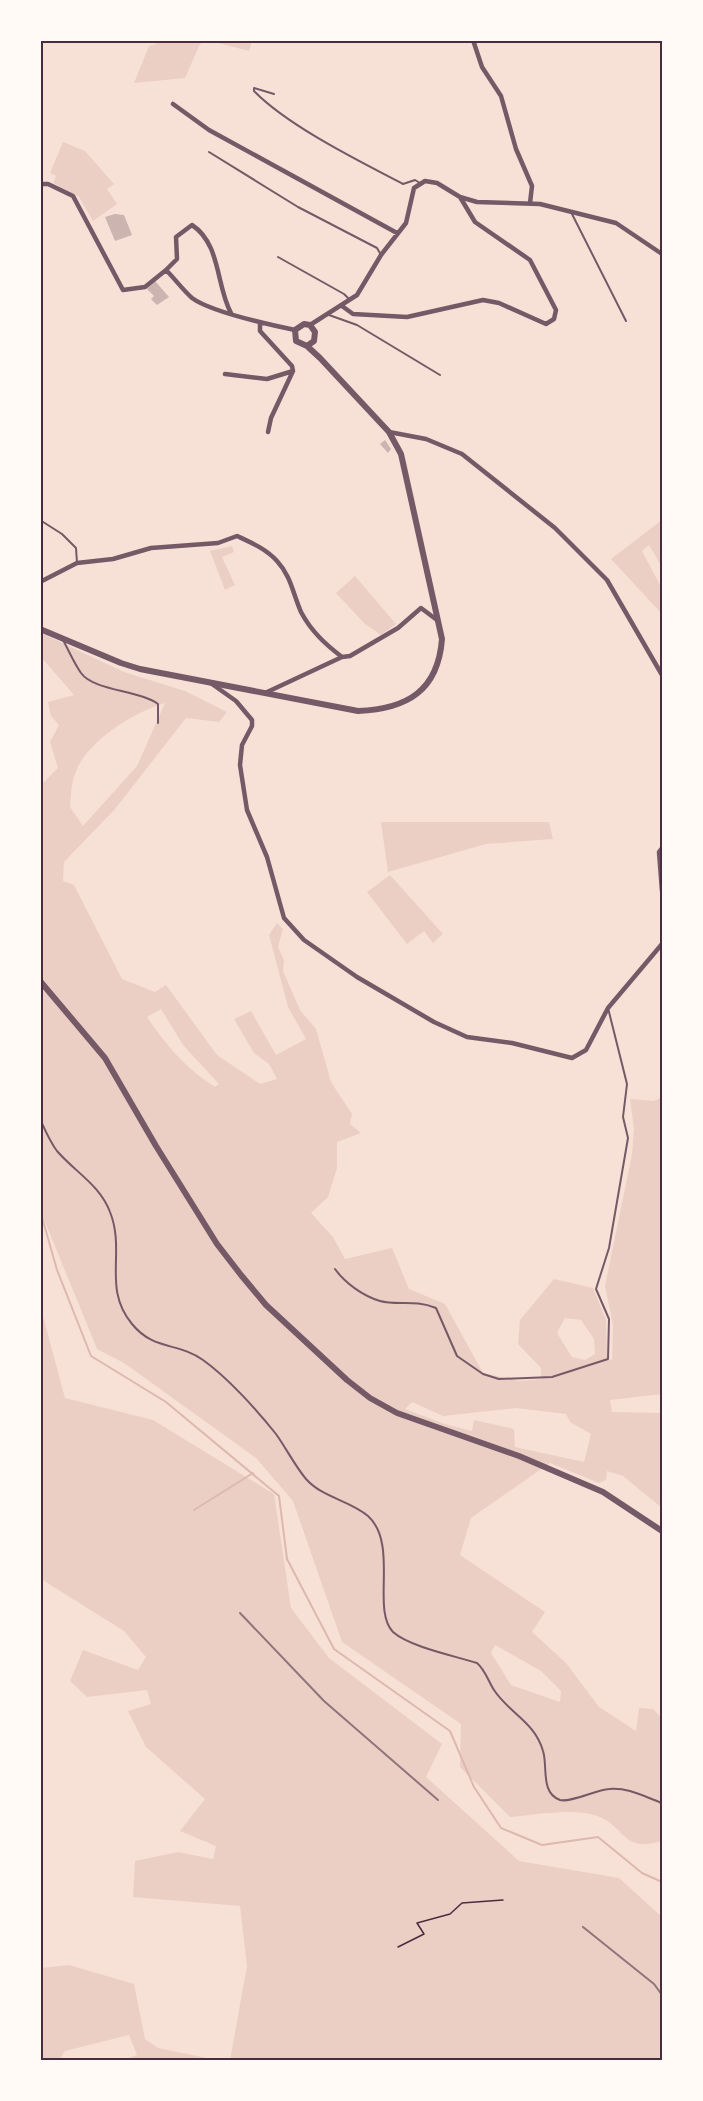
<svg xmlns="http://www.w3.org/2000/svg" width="703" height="2101" viewBox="0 0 703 2101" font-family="Poppins,sans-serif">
<rect width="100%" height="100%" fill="#f7e1d7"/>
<path fill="#ebcfc5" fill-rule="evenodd" d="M166 40 252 41 249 51 210 41 200 44 185 78 134 83 149 46Z
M63 142 85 151 114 184 107 189 117 204 93 221 79 197 53 183 56 176 50 173Z
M662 520V567L649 545 642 551 662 589V614L611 559Z
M232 546 234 552 222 557 235 585 225 590 210 551Z
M355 576 396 624 381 635 365 624 336 593Z
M41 633 124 672 185 691 227 712 219 722 186 718 115 809 64 862 63 881 74 885 122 979 155 992 166 985 217 1055 260 1084 277 1079 269 1064 254 1053 234 1019 251 1011 276 1055 306 1039 288 1007 269 935 277 923 283 929 278 947 284 960 283 971 300 1010 316 1029 331 1082 352 1114 350 1124 361 1133 337 1142V1168L328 1197 311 1213 333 1237 345 1259 392 1248 409 1289 445 1304 483 1373 519 1381 541 1379V1368L518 1344 520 1320 554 1279 593 1288 606 1320 607 1359 612 1360 613 1325 605 1286 632 1154 634 1129 630 1099 654 1101 662 1097V1394L610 1400 612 1412 662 1413V1508L623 1476 607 1471 606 1480 599 1483 550 1463 471 1518 460 1555 545 1612 532 1632 566 1663 599 1707 636 1731 639 1708 653 1709 662 1718V1841C624 1852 627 1831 602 1818 579 1806 535 1815 510 1817L460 1767 461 1724 342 1642 293 1501 256 1458 124 1363 97 1349 41 1212 40 786 58 768 50 742 59 725 51 716 48 702 74 695 41 657ZM165 703 137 766 83 826 70 807C71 797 71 784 75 774 85 742 134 712 165 703ZM161 1009 183 1045 219 1084 215 1087C186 1069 166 1045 147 1017ZM565 1318 581 1320 594 1339 595 1354 585 1360 572 1357 557 1333ZM412 1402 443 1416 516 1408 566 1414 570 1422 591 1434 584 1462 515 1447 514 1429 474 1420 472 1431 445 1424 405 1409ZM495 1645 541 1671 561 1691 560 1702 511 1685 491 1653Z
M381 822H549L553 839 486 844 388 872Z
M390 875 443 934 433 943 424 931 407 944 367 892Z
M40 1305 65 1398 153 1420 274 1494 291 1608 329 1658 442 1744 426 1777 519 1861 619 1878 662 1917V2060H230L247 1966 240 1906 133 1897 135 1861 178 1852 213 1859 216 1846 180 1831 205 1799 146 1747 128 1711 151 1704 147 1690 87 1697 70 1681 83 1650 138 1670 146 1657 124 1631 41 1579Z
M69 1965 134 1984 145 2039 158 2048 217 2060H123L137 2055 129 2035 65 2051 59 2060H41V1968Z"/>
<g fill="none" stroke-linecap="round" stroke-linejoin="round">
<path stroke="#dcb8b0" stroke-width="2" d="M40 1210 57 1270 91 1356 166 1402 279 1496 287 1559 334 1649 450 1731 474 1787 501 1828 542 1845 598 1837 642 1873 662 1882
M194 1510 253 1473"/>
</g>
<path fill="#ccb4b1" d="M115 214 124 215 132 235 115 241 105 217Z
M155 281 169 297 157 305 151 299 154 296 147 289Z
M385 440 391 449 388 453 380 444Z"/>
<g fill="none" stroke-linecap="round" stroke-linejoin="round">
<path stroke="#4a2c40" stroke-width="1.5" d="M398 1947 424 1934 417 1923 450 1914 462 1903 503 1900"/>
<path stroke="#755966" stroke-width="2" d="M274 94 254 88V91C288 126 359 161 403 184L415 180 420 183
M209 152 298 207 377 248 381 255
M572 214 626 321
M278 257 344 294 350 300
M329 315 357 325 440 375
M40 520 62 534 76 548 77 563
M63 640C69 651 74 663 81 673 94 691 139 690 158 704V723
M40 1119C45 1130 50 1142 57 1151 75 1172 100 1185 110 1212 126 1252 102 1288 132 1324 154 1351 178 1342 203 1360 227 1377 257 1410 276 1434 286 1448 295 1466 306 1479 323 1498 349 1500 368 1516 399 1544 371 1610 393 1632 410 1647 455 1656 477 1663 486 1671 488 1681 494 1690 509 1713 535 1722 543 1751 548 1766 540 1793 560 1800 570 1803 596 1790 609 1789 628 1787 645 1797 662 1803
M335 1269C345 1283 363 1296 380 1301 398 1306 414 1299 436 1308L457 1356 483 1374 499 1379 552 1377 608 1359 609 1319 596 1289 609 1248 628 1138 623 1117 627 1084 608 1008"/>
<path stroke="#755966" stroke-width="4.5" d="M473 40 482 67 501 96 516 149 532 186 530 203
M173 104 209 130 397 233
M40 184H48L73 196 123 290 145 287 166 270C175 279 183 290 192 298 211 312 271 325 295 330
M166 270 177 259 176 237 192 225C221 244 216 286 231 313
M342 306 353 314 407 317 483 300 499 303 546 324 554 319 556 310 530 260 475 222 460 197
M260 323V331L292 366 293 371 271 418 268 432
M310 325 357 295 381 255 406 223 414 188 425 181 437 183 460 197 477 202 540 204 616 223 662 254
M225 374 267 379 293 371
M389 432 426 439 462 454 555 528 607 580 662 675
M40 582 77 563 113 559 151 548 218 543 237 536C252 543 266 549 277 561 291 576 293 594 301 612 311 631 325 644 342 657L265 693
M342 657 350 656 398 628 421 608 437 620
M212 684 236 701 252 720V726L242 745 240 765 247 810 267 857 284 918 304 940 357 977 434 1022 467 1037 512 1043 572 1058 586 1050 608 1008 662 944
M662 848 659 852 662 891"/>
<path stroke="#755966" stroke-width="6" d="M40 629 121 663 140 669 358 711C407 709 438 691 442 639L401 454 389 432 320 358 307 346 296 341 295 330 304 324 310 325 315 332 314 341 307 346
M40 981 105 1058 156 1146 217 1244 241 1275 266 1305 347 1380 370 1398 397 1413 519 1456 603 1492 662 1531"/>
<path stroke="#8f747c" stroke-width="2" d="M240 1613 324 1701 438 1800
M583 1927 654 1984 662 1995"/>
</g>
<rect width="703" height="2101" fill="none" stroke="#fffaf5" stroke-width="84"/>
<rect x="42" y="42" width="619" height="2017" fill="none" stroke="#4a2c40" stroke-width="2"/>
</svg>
